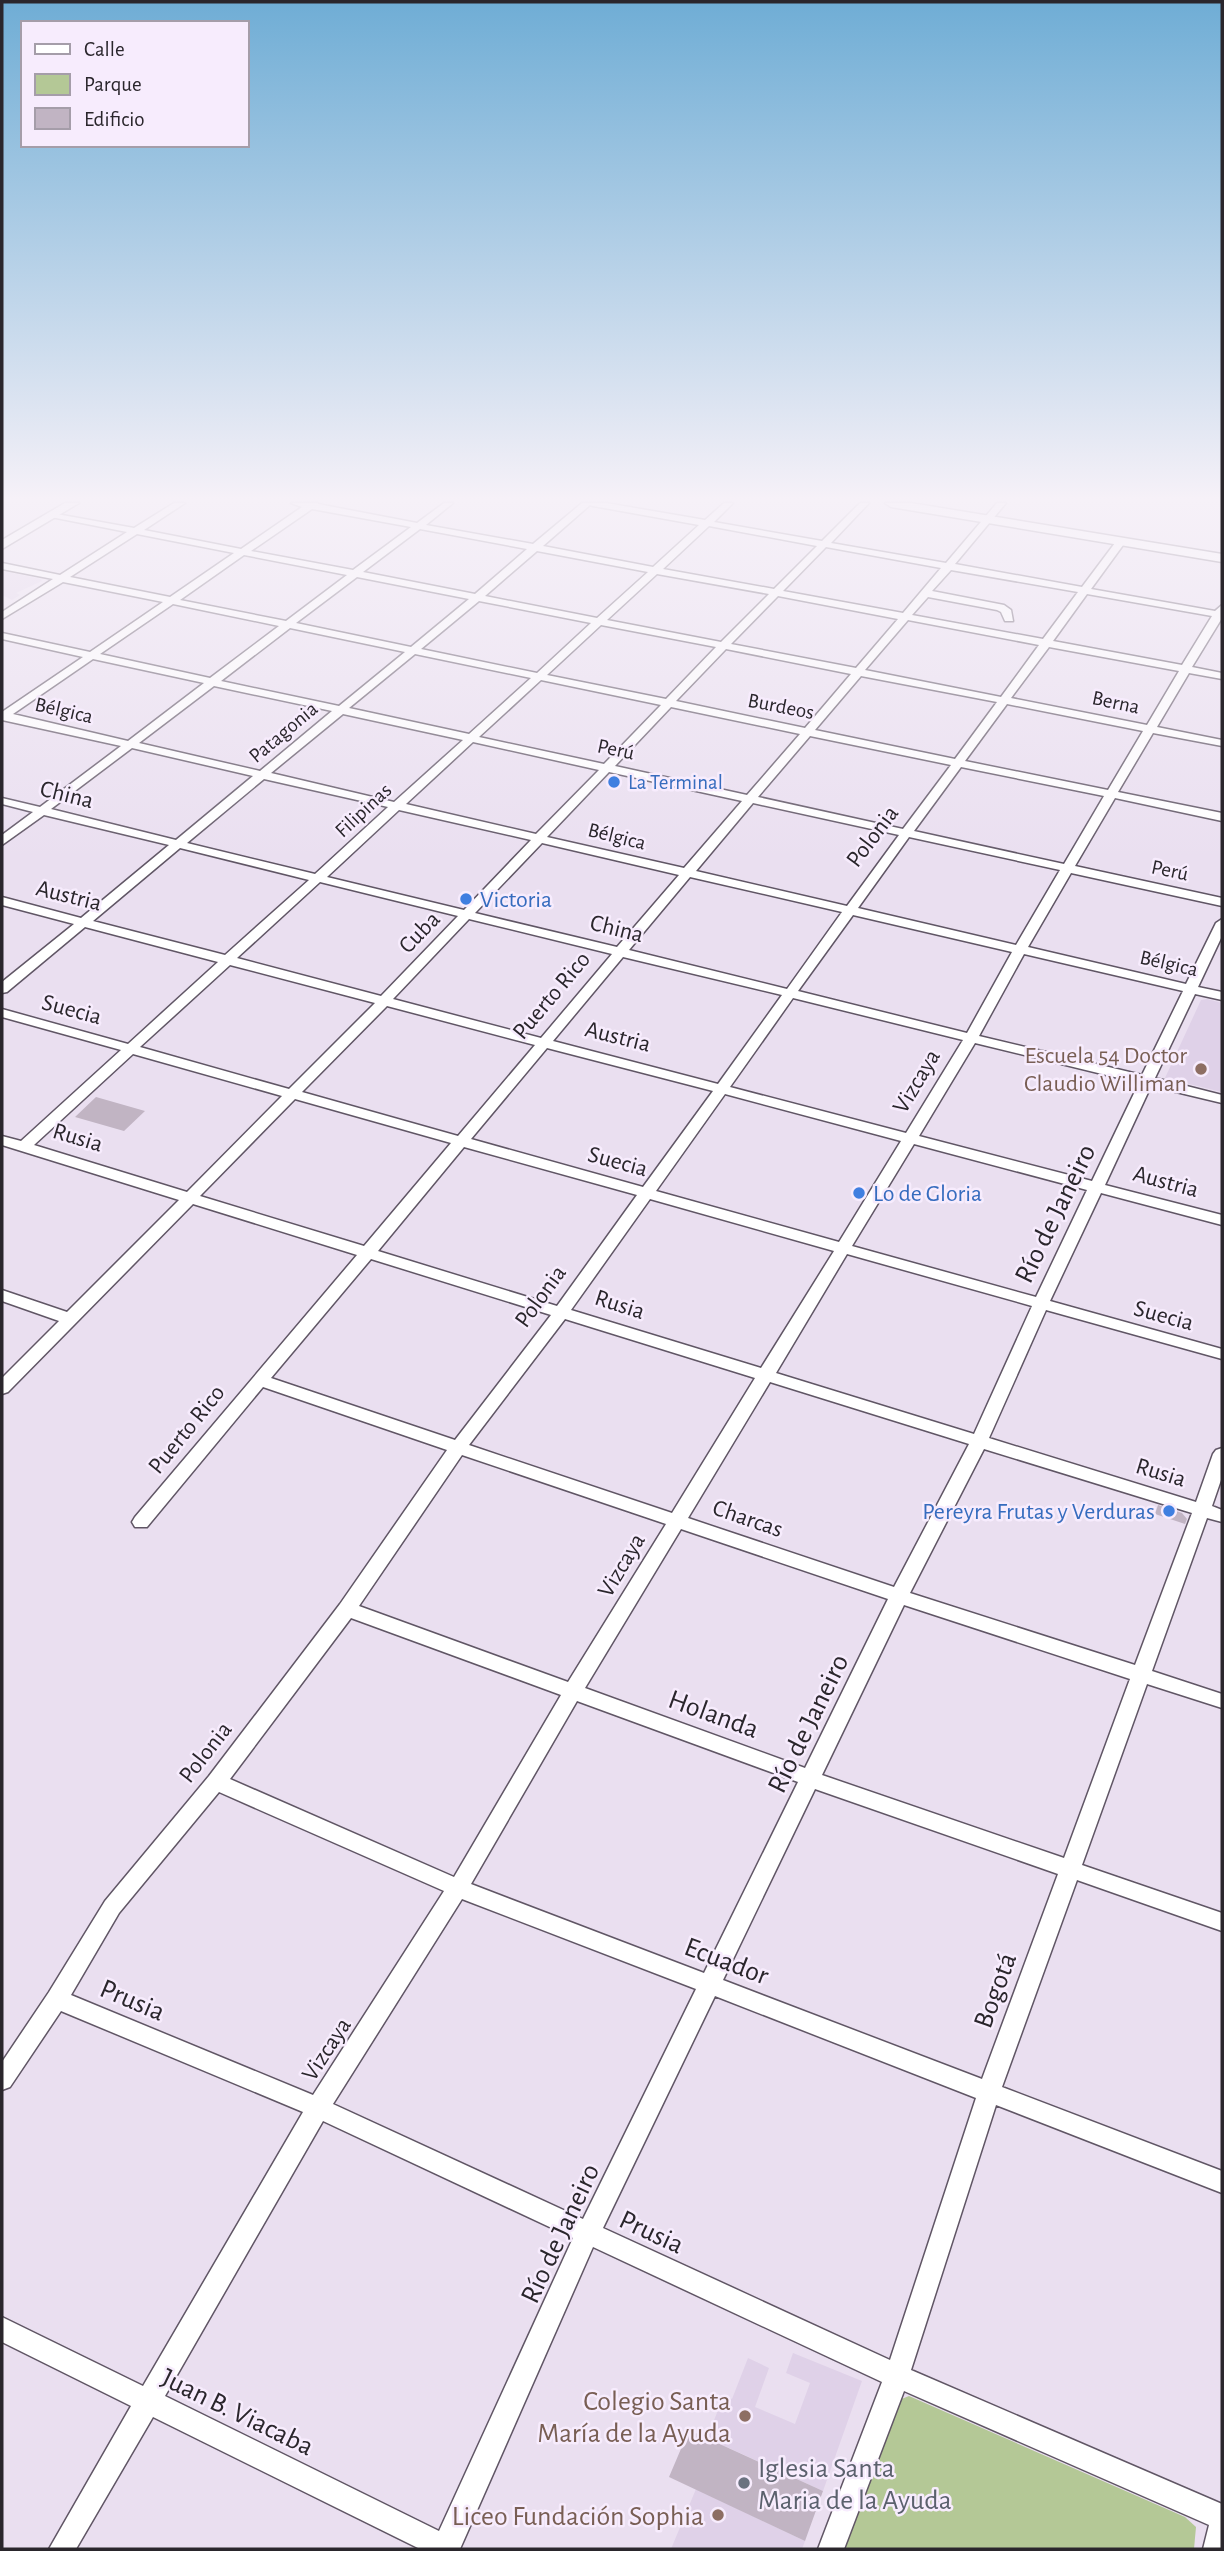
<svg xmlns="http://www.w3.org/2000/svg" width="1224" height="2551" viewBox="0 0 1224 2551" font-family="'Alegreya Sans',sans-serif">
<rect width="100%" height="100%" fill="#eadff0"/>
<path fill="#dfd1e8" d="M2 571 41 579 42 581 16 593 20 595 12 600 2 595Z
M1207 999 1222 1003V1092L1165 1078 1201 1000Z
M793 2353 862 2381 823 2491 707 2438 724 2395 732 2399 748 2358 769 2368 755 2407 795 2424 810 2383 786 2373Z
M696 2489 805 2541 802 2549H671Z"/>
<path fill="#b4c896" d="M909 2396 1185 2517 1196 2527 1194 2549H843L899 2400Z"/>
<path fill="#c1b4c3" d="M96 1097 145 1111 124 1131 75 1117Z
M1158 1505 1182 1513 1187 1519 1185 1524 1155 1514Z
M689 2430 823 2491 805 2541 669 2477Z"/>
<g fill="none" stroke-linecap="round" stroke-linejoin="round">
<defs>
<path id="street" d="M174 503H185L144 530 241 549 302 507 291 503H318V504L417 523 444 503H453L426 525 533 544 582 503H606L705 520 724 503H733L714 522 822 541 860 503H869L831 543 946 563 997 503H1006L955 564 1082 587 1118 539 1121 538 1126 541 1091 589 1215 611 1222 605V618L1192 667 1222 673V679L1189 673 1157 727 1222 740V746L1153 733 1118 792 1222 813V821L1115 798 1075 866 1222 898V906L1071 873 1028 947 1186 984 1216 923 1222 919V936L1198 987 1222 992V1000L1195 994 1155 1078 1222 1095V1103L1151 1086 1105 1185 1222 1215V1225L1101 1193 1050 1301 1222 1349V1359L1046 1310 989 1438 1196 1502 1213 1454 1216 1450 1222 1448V1477L1212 1506 1222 1510V1522L1207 1518 1152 1671 1222 1694V1708L1147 1684 1082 1865 1222 1913V1931L1077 1880 1002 2087 1222 2171V2193L996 2105 911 2370 1222 2504V2549H1203L1209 2525 904 2391 844 2549H818L882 2382 593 2247 460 2549H420L153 2417 76 2549H49L131 2406 2 2342V2317L143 2386 303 2112 61 2011 10 2087 2 2090V2062L49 1992 105 1901 209 1776 340 1604 447 1450 263 1387 147 1527H135L132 1522 135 1517 357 1255 193 1204 8 1392 2 1394V1378L59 1321 2 1301V1290L67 1312 179 1200 2 1145V1136L21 1141 121 1050 2 1017V1009L128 1044 218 962 85 927 7 992 2 993V982L74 924 2 905V897L81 918 169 845 44 815 2 845V835L33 812 2 804V798L40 807 121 746 2 720V712L83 657 2 639V633L90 652 163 602 63 582 2 619V612L53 579 2 569V563L60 575 127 532 51 517V513L134 528ZM590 505 593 506 699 525 653 567 543 546ZM312 509 411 527 353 570 251 551ZM709 526 817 546 774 589 663 569ZM420 529 527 549 475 594 363 572ZM137 534 234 553 170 597 70 577ZM826 547 941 568 903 613 783 591ZM537 551 648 572 597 618 485 596ZM244 555 347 575 286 621 180 600ZM951 570 1078 592 1043 639 912 615 928 597 997 610 1001 612 1005 621H1013L1011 610 1004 605 932 591ZM657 574 769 594 721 642 607 620ZM357 577 469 599 411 647 296 623ZM1087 594 1212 616 1182 665 1053 641ZM778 596 898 619 856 668 731 644ZM479 601 591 623 537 673 421 649ZM173 604 279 626 210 678 100 654ZM908 620 1039 645 1001 697 865 670ZM601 625 716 647 666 699 547 675ZM290 628 405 652 339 706 221 681ZM1049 647 1179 671 1147 725 1011 698ZM726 649 851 674 805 728 676 701ZM415 654 531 678 469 734 349 708ZM93 659 204 683 128 741 13 714ZM861 676 997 702 955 759 815 730ZM541 680 661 705 604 764 479 737ZM214 686 332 711 260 771 139 743ZM1007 704 1143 731 1108 790 965 761ZM671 707 800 734 747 795 615 766ZM343 714 463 740 394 802 271 773ZM810 736 951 765 903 829 758 797ZM473 742 599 770 536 834 406 804ZM132 748 253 776 176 840 51 809ZM961 767 1104 796 1064 864 914 831ZM609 772 742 801 684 868 547 837ZM264 779 388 807 315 874 187 843ZM753 803 899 835 847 906 696 871ZM399 810 531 840 464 910 327 877ZM909 837 1060 870 1016 945 858 908ZM542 843 679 875 617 947 475 913ZM180 848 309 880 225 955 93 921ZM690 877 842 912 787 989 629 950ZM320 882 458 916 381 996 237 958ZM853 915 1012 952 967 1033 798 991ZM469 919 612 954 541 1038 393 999ZM1024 954 1183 991 1142 1075 979 1036ZM623 957 782 995 718 1084 553 1041ZM230 965 375 1003 289 1089 140 1047ZM793 998 963 1040 906 1133 730 1087ZM387 1006 535 1045 458 1136 302 1092ZM975 1043 1139 1083 1092 1181 919 1136ZM547 1048 713 1091 643 1187 471 1139ZM133 1054 282 1096 187 1192 34 1145ZM725 1094 901 1141 839 1242 656 1191ZM295 1099 451 1143 364 1246 200 1196ZM914 1144 1087 1190 1036 1297 852 1246ZM464 1147 637 1195 557 1306 378 1251ZM650 1199 834 1251 761 1368 571 1310ZM847 1254 1032 1306 974 1434 776 1373ZM371 1259 551 1315 455 1440 271 1378ZM565 1319 755 1378 672 1513 469 1445ZM770 1382 969 1444 894 1587 688 1518ZM984 1449 1192 1513 1135 1665 910 1593ZM462 1455 666 1524 568 1682 359 1606ZM681 1529 888 1599 805 1768 585 1688ZM904 1605 1130 1679 1064 1858 822 1775ZM351 1618 561 1695 454 1877 230 1779ZM577 1701 798 1782 704 1973 471 1884ZM815 1789 1058 1874 982 2079 723 1980ZM219 1792 444 1891 313 2095 71 1995 119 1913ZM462 1899 696 1989 583 2219 333 2104ZM715 1996 976 2098 890 2360 603 2228ZM323 2121 573 2238 439 2531 165 2396Z"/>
<path id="secondary" d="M65 503H79L2 549V540Z
M885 503H911L1222 554V562L891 507Z"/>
</defs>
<use href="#street" stroke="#605665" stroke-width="3"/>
<use href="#secondary" stroke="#605665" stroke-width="3"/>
<use href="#street" fill="#fff" fill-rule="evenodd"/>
<use href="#secondary" fill="#fff" fill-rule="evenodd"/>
</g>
<linearGradient id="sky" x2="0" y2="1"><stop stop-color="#6fadd5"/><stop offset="0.58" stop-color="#f6f1f8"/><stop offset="1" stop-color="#f6f1f8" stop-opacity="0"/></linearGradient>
<rect width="1224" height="860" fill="url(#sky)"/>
<g fill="#3f7fe0" stroke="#f7ecfd" stroke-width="2.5">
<circle cx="614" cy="782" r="7"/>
<circle cx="466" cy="899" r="7"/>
<circle cx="859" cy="1193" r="7"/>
<circle cx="1169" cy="1511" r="7"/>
</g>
<g fill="#8d6e63" stroke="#f7ecfd" stroke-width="2.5">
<circle cx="1201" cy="1069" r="7"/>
<circle cx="745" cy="2416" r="7"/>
<circle cx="718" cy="2515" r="7"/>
</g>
<circle fill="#6b7280" stroke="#f7ecfd" stroke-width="2.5" cx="744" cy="2483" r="7"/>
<g text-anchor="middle" stroke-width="5" stroke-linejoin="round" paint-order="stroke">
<g font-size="21" fill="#2a262c" stroke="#f7ecfd">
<text transform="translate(1116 702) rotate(12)" y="7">Berna</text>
<text transform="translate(781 706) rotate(11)" y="7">Burdeos</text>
<text transform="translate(64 710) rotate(13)" y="7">Bélgica</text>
<text transform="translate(283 732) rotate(-40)" y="7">Patagonia</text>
<text transform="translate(616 749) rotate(12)" y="7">Perú</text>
<text transform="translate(363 810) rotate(-43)" y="7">Filipinas</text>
<text transform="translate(617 836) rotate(14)" y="7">Bélgica</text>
<text transform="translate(1170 870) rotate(12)" y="7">Perú</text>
<text transform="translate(1169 963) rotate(13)" y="7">Bélgica</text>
</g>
<g font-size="21" fill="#366cbe" stroke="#f7ecfd" text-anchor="start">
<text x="628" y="789">La Terminal</text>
</g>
<g font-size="24" fill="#2a262c" stroke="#f7ecfd">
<text transform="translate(67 794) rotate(14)" y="8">China</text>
<text transform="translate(872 836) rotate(-53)" y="8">Polonia</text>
<text transform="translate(69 895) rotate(14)" y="8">Austria</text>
<text transform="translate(617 928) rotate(14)" y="8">China</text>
<text transform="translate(419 932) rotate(-46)" y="8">Cuba</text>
<text transform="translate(551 995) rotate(-50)" y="8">Puerto Rico</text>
<text transform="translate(72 1009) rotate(15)" y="8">Suecia</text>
<text transform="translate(618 1036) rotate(14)" y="8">Austria</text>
<text transform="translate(916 1081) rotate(-59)" y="8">Vizcaya</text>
<text transform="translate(78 1137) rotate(17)" y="8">Rusia</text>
<text transform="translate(618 1161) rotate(15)" y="8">Suecia</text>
<text transform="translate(1166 1181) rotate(15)" y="8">Austria</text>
<text transform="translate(540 1296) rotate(-54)" y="8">Polonia</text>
<text transform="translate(620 1304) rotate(18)" y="8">Rusia</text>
<text transform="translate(1164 1315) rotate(15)" y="8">Suecia</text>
<text transform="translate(186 1429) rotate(-51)" y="8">Puerto Rico</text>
<text transform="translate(1161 1472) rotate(17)" y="8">Rusia</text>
<text transform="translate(748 1518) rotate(19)" y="8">Charcas</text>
<text transform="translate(621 1565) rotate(-59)" y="8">Vizcaya</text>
<text transform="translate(205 1752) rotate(-52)" y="8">Polonia</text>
<text transform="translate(326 2049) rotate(-57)" y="8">Vizcaya</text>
</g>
<g font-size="24" fill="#366cbe" stroke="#f7ecfd" text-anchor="start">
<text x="480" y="907">Victoria</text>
<text x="873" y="1201">Lo de Gloria</text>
<text x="1155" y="1519" text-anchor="end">Pereyra Frutas y Verduras</text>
</g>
<g font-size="24" fill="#785e54" stroke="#f7ecfd" text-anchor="end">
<text x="1187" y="1063">Escuela 54 Doctor<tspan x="1187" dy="28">Claudio Williman</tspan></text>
</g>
<g font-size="28" fill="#2a262c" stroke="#f7ecfd">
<text transform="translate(1054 1213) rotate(-64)" y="10">Río de Janeiro</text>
<text transform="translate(714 1713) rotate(20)" y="10">Holanda</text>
<text transform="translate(807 1723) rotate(-64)" y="10">Río de Janeiro</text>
<text transform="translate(727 1960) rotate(21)" y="10">Ecuador</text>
<text transform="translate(994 1990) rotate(-70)" y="10">Bogotá</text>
<text transform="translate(133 1999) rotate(23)" y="10">Prusia</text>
<text transform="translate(652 2231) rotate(25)" y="10">Prusia</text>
<text transform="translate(559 2233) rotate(-65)" y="10">Río de Janeiro</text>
<text transform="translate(238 2411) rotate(26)" y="10">Juan B. Viacaba</text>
</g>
<g font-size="28" fill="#785e54" stroke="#f7ecfd" text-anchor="end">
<text x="731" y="2410">Colegio Santa<tspan x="731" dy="32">María de la Ayuda</tspan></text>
<text x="704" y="2525">Liceo Fundación Sophia</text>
</g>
<g font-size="28" fill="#5b616d" stroke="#f7ecfd" text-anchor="start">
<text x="758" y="2477">Iglesia Santa<tspan x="758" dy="32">Maria de la Ayuda</tspan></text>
</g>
</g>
<rect width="1224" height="2551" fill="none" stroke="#2a262c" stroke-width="7"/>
<rect x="21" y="21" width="228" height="126" fill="#f7ecfd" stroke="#a59da9" stroke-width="2"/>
<rect x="35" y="44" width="35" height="10" fill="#ffffff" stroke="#a59da9" stroke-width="2"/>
<text x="84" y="56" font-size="21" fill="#2a262c">Calle</text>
<rect x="35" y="74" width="35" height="21" fill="#b4c896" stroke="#a59da9" stroke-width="2"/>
<text x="84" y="91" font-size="21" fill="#2a262c">Parque</text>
<rect x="35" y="108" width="35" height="21" fill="#c1b4c3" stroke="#a59da9" stroke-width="2"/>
<text x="84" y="126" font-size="21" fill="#2a262c">Edificio</text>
</svg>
